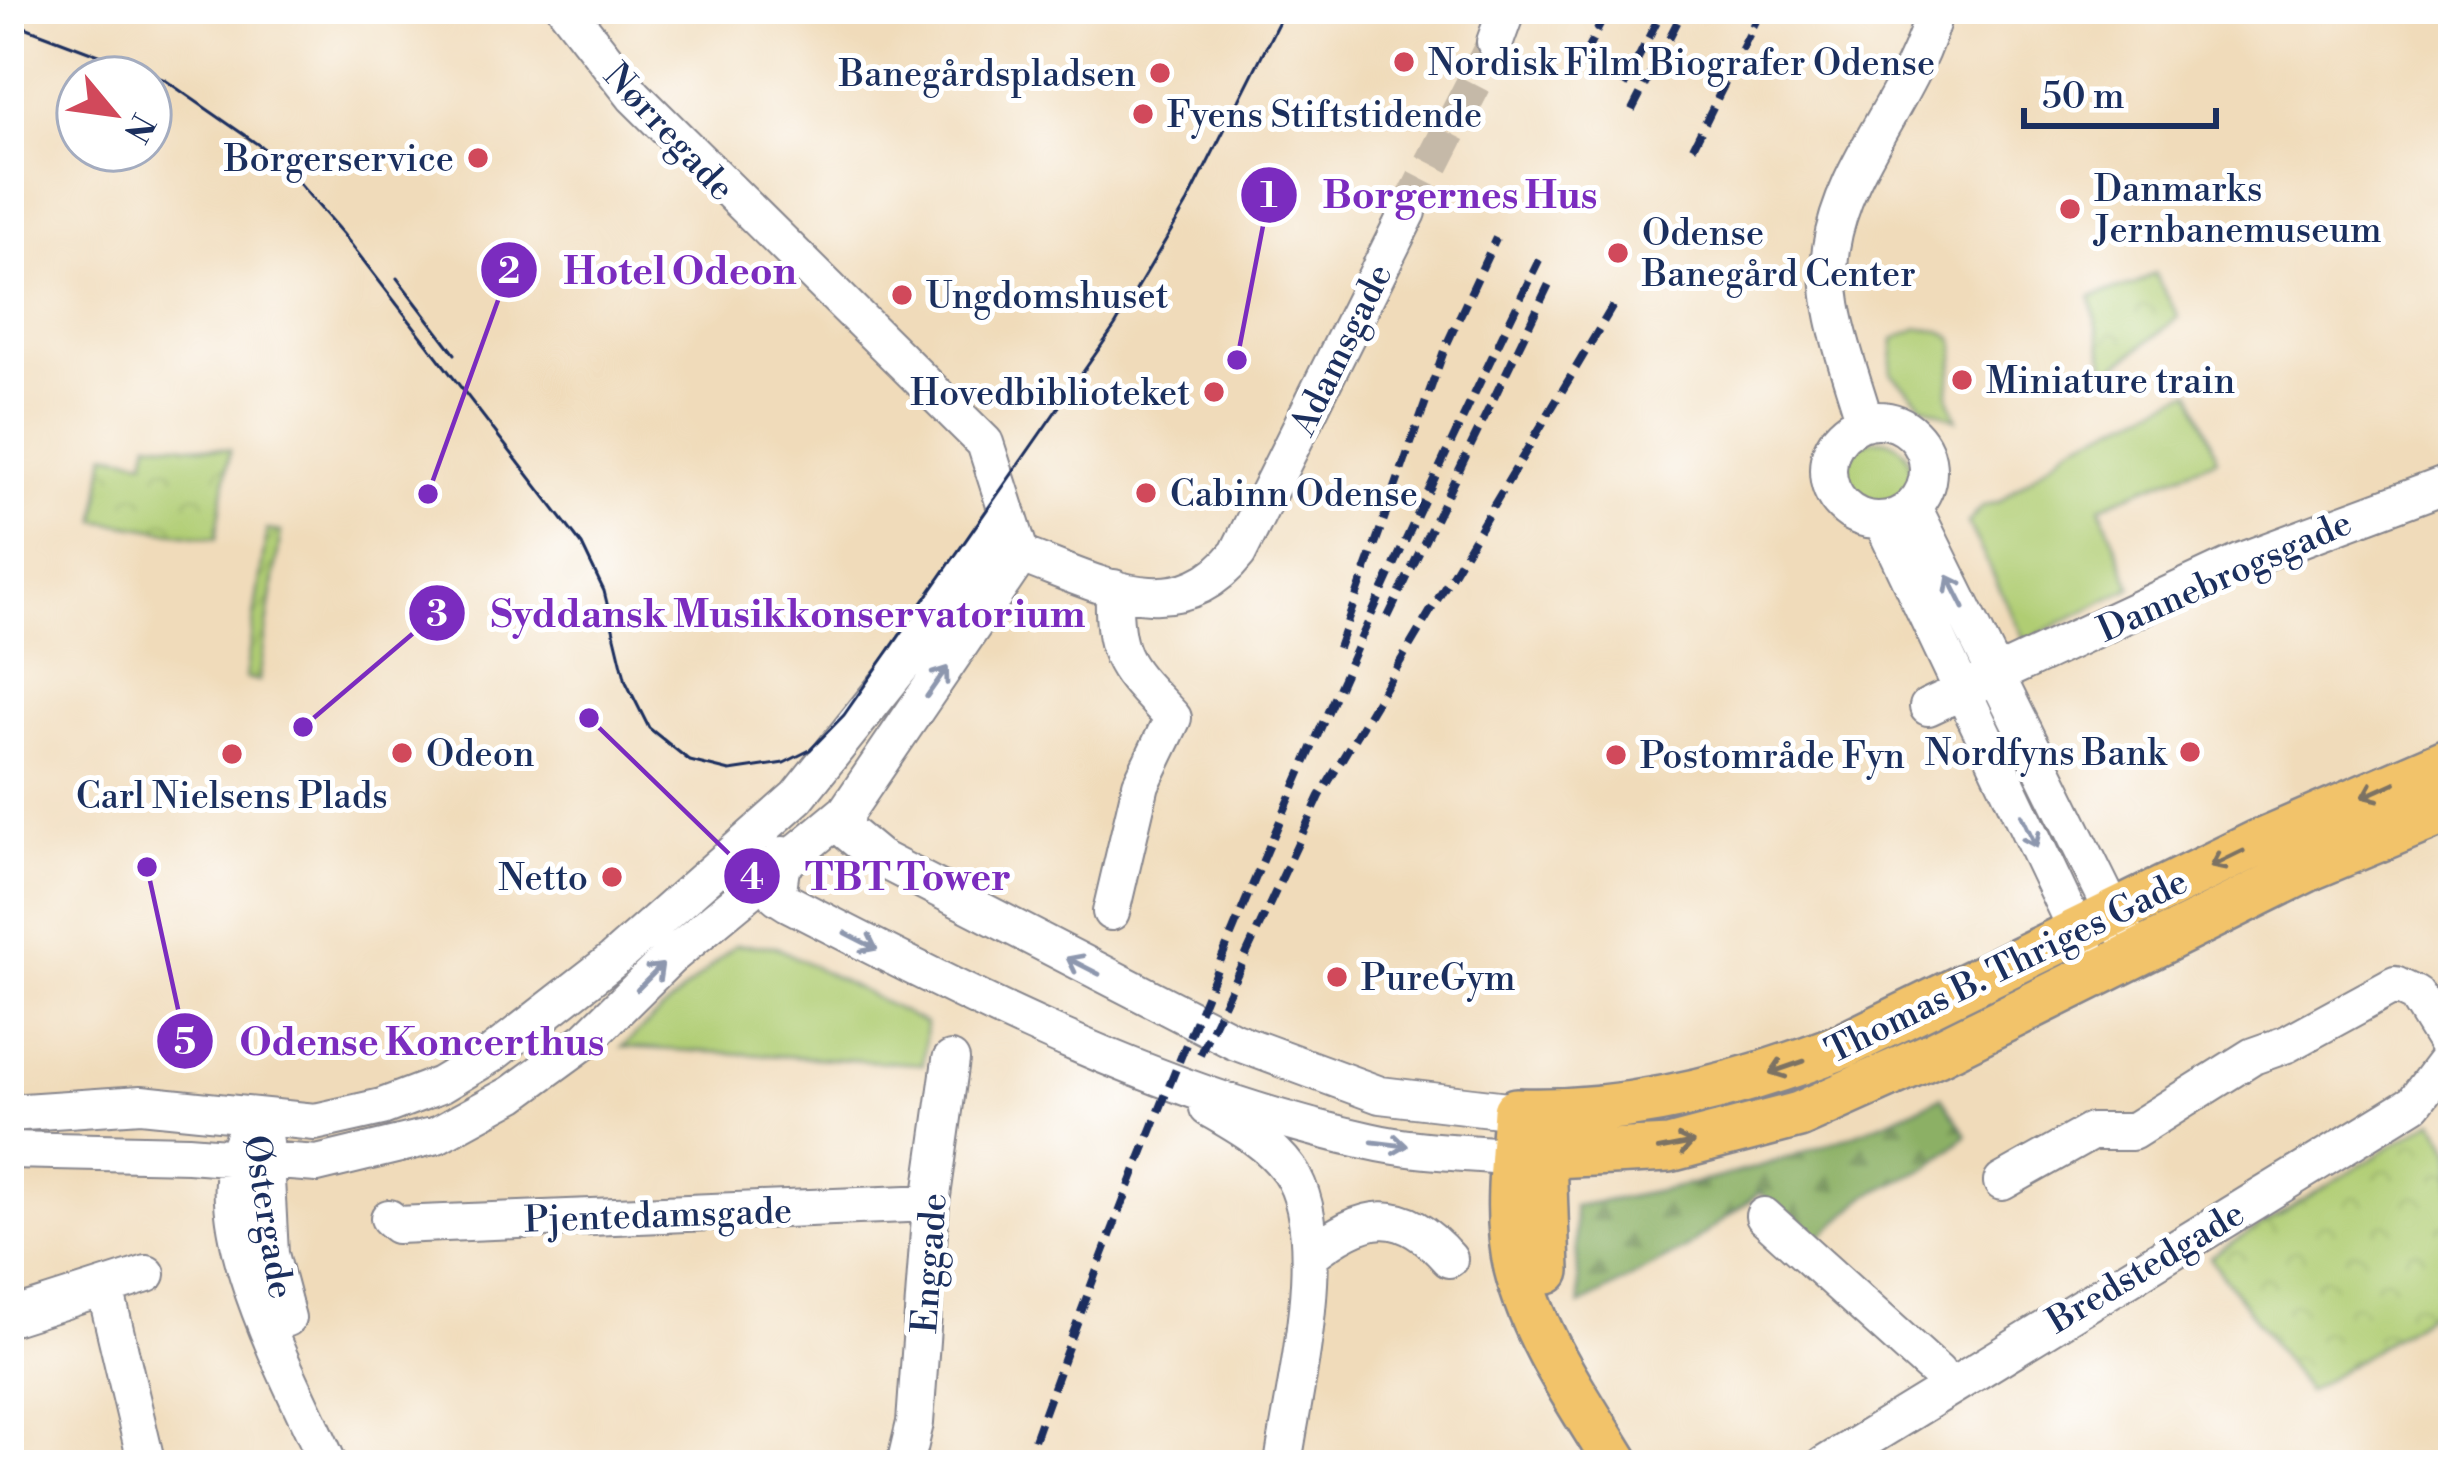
<svg xmlns="http://www.w3.org/2000/svg" width="2462" height="1474" viewBox="0 0 2462 1474" font-family="'Libre Bodoni',serif">
<defs>
<pattern id="forest-firs" width="22" height="20" patternUnits="userSpaceOnUse" patternTransform="scale(3)"><rect width="22" height="20" fill="#8cb065"/><path d="M5 1l3.5 6h-7zM16 11l3.5 6h-7z" fill="#729056"/></pattern>
<pattern id="park-crowns" width="20" height="18" patternUnits="userSpaceOnUse" patternTransform="scale(3)"><rect width="20" height="18" fill="#b0cd73"/><path d="M2 6a3 3 0 1 1 6 0M12 15a3 3 0 1 1 6 0" fill="none" stroke="#97b066"/></pattern>
<pattern id="garden-furrows" width="10" height="10" patternUnits="userSpaceOnUse" patternTransform="scale(3)"><rect width="10" height="10" fill="#b0cd73"/><path d="M-1 1l2-2M0 10L10 0M9 11l2-2" fill="none" stroke="#97b066"/></pattern>
</defs>
<rect width="100%" height="100%" fill="#fff"/>
<filter id="ink" filterUnits="userSpaceOnUse"><feTurbulence type="fractalNoise" baseFrequency=".00833" numOctaves="2"/><feDisplacementMap in="SourceGraphic" scale="24" xChannelSelector="R" yChannelSelector="G"/><feConvolveMatrix kernelMatrix="1 2 1 2 8 2 1 2 1" color-interpolation-filters="sRGB"/></filter>
<filter id="wash" filterUnits="userSpaceOnUse"><feTurbulence type="fractalNoise" baseFrequency=".004" numOctaves="4" result="noise"/><feDisplacementMap in="SourceGraphic" scale="48" xChannelSelector="R" yChannelSelector="G"/><feGaussianBlur stdDeviation="2.7" result="paint"/><feColorMatrix in="noise" values="0 0 0 0 0 0 0 0 0 0 0 0 0 0 0 0 0 1.4 0 .05"/><feComposite in="paint" operator="in"/></filter>
<g filter="url(#wash)">
<rect width="100%" height="100%" fill="#f0dbba"/>
<path fill="#b0cd73" stroke="#667e68" stroke-width="3" d="M1919 328C1980 331 1947 361 1949 396 1949 399 1955 414 1957 420L1922 404 1891 373 1894 339Z
M2191 391 2217 459 2100 506 2132 587 2025 641 1968 523 1983 506 2001 501 2071 446Z
M1847 471a32 32 0 1 1 64 0a32 32 0 1 1-64 0Z
M735 945 774 946 926 1024 923 1064 622 1047Z"/>
<path fill="url(#forest-firs)" stroke="#547062" stroke-width="3" d="M1941 1097 1967 1135 1930 1166 1866 1196 1815 1243 1760 1192 1685 1249 1580 1305 1574 1206C1713 1185 1813 1156 1941 1097Z"/>
<path fill="url(#park-crowns)" stroke="#667e68" stroke-width="3" d="M2154 273 2179 317 2107 373 2091 297 2133 285Z
M149 441 230 450 216 539 97 521 106 453 145 460Z
M2434 1120 2453 1150V1298L2307 1392 2210 1257Z"/>
<path fill="url(#garden-furrows)" stroke="#667e68" stroke-width="3" d="M267 530 281 532 259 681 245 678Z"/>
</g>
<g filter="url(#ink)">
<g fill="none" stroke-linecap="round" stroke-linejoin="round">
<path stroke="#c5b9a8" stroke-width="36" stroke-dasharray="36 18" stroke-linecap="butt" d="M1408 212 1495 42"/>
<defs>
<path id="minor" d="M566 9 634 96 985 443 1021 555C1096 582 1177 631 1238 553L1408 212
M1495 42 1507 9
M1828 470a50 50 0 1 1 100 0a50 50 0 1 1-100 0Z
M1865 422C1850 369 1822 304 1831 248 1844 162 1915 93 1935 9
M1913 507 2135 956
M1882 521 2097 974
M1928 707 2241 561 2453 482
M846 812 844 829 879 858 1234 1041 1380 1095 1516 1111
M783 855 777 896 788 903C975 999 1162 1096 1369 1141 1416 1152 1466 1152 1514 1157
M1111 912 1141 784 1173 718C1126 667 1112 661 1114 588
M1208 1108C1237 1125 1269 1142 1289 1170 1334 1234 1293 1390 1283 1465
M9 1113 141 1104 315 1122 382 1107 440 1085 492 1054 613 960 797 797 908 658 1004 517
M242 1141C203 1225 294 1385 329 1465
M264 1142 270 1254 287 1318
M9 1150 188 1154 317 1164 437 1135 512 1094 586 1040 670 957 846 812 1021 555
M2002 1182 2091 1132H2132L2253 1056 2287 1044 2395 985 2416 995 2452 1054
M1764 1216 1937 1372 1945 1386
M389 1218 397 1225 931 1203
M1310 1255C1365 1212 1401 1204 1449 1259
M105 1288 147 1465
M9 1318 147 1274
M905 1465 915 1423 931 1203 951 1060
M1824 1465 2414 1103 2453 1051"/>
<path id="major" d="M1542 1127 1547 1271
M1514 1157 1669 1149 1799 1115 1935 1054 2311 867 2453 808
M1618 1465C1581 1404 1534 1338 1517 1268 1505 1218 1513 1161 1516 1111 1628 1115 1741 1086 1845 1045L2258 843 2453 759"/>
</defs>
<use href="#minor" stroke="#86858c" stroke-width="40"/>
<use href="#major" stroke="#86858c" stroke-width="50"/>
<use href="#minor" stroke="#fff" stroke-width="36"/>
<use href="#major" stroke="#f2c36a" stroke-width="45"/>
<path stroke="#1b2f5e" stroke-width="3" d="M9 21 165 80 276 157 343 234 582 545 604 591 626 682 649 728 690 761 730 771 784 763 810 750 844 715 1115 326 1188 202 1285 9
M397 278 455 354"/>
<path stroke="#1b2f5e" stroke-width="8" stroke-dasharray="18 9" stroke-linecap="butt" d="M1572 80 1608 9
M1624 86 1663 9
M1632 110 1684 9
M1693 147 1762 9
M1388 617 1550 282
M1338 648 1445 348 1496 238
M1200 1054 1320 796 1617 299
M1025 1465C1172 1053 1347 653 1539 260"/>
</g>
<defs><path id="oneway-shaft" d="M-6 0H5M1.5-3L5.5 0L1.5 3" fill="none" stroke-width="1.6" stroke-linecap="round" stroke-linejoin="round" transform="scale(3)"/></defs>
<g stroke="#8d97ae">
<use href="#oneway-shaft" transform="translate(1956 592) rotate(-117)"/>
<use href="#oneway-shaft" transform="translate(937 682) rotate(-55)"/>
<use href="#oneway-shaft" transform="translate(2029 831) rotate(65)"/>
<use href="#oneway-shaft" transform="translate(861 941) rotate(27)"/>
<use href="#oneway-shaft" transform="translate(1083 966) rotate(-153)"/>
<use href="#oneway-shaft" transform="translate(650 977) rotate(-45)"/>
<use href="#oneway-shaft" transform="translate(1390 1144) rotate(7)"/>
</g>
<g stroke="#7c7263">
<use href="#oneway-shaft" transform="translate(2379 790) rotate(156)"/>
<use href="#oneway-shaft" transform="translate(2227 859) rotate(154)"/>
<use href="#oneway-shaft" transform="translate(1787 1067) rotate(161)"/>
<use href="#oneway-shaft" transform="translate(1676 1146) rotate(-11)"/>
</g>
</g>
<g fill="#d1495b" stroke="#fff" stroke-width="4.5">
<circle cx="1404" cy="62" r="12"/>
<circle cx="1160" cy="73" r="12"/>
<circle cx="1143" cy="114" r="12"/>
<circle cx="478" cy="158" r="12"/>
<circle cx="2070" cy="209" r="12"/>
<circle cx="1618" cy="253" r="12"/>
<circle cx="902" cy="295" r="12"/>
<circle cx="1962" cy="380" r="12"/>
<circle cx="1214" cy="392" r="12"/>
<circle cx="1146" cy="493" r="12"/>
<circle cx="2190" cy="752" r="12"/>
<circle cx="402" cy="753" r="12"/>
<circle cx="232" cy="754" r="12"/>
<circle cx="1616" cy="755" r="12"/>
<circle cx="612" cy="877" r="12"/>
<circle cx="1337" cy="977" r="12"/>
</g>
<g text-anchor="middle" stroke-width="10" stroke-linejoin="round" paint-order="stroke">
<g font-size="36" fill="#1b2f5e" stroke="#fff" text-anchor="start">
<text x="1428" y="75">Nordisk Film Biografer Odense</text>
<text x="1136" y="86" text-anchor="end">Banegårdspladsen</text>
<text x="1167" y="127">Fyens Stiftstidende</text>
<text x="454" y="171" text-anchor="end">Borgerservice</text>
<text x="2094" y="201">Danmarks<tspan x="2094" dy="41">Jernbanemuseum</tspan></text>
<text x="1642" y="245">Odense<tspan x="1642" dy="41">Banegård Center</tspan></text>
<text x="926" y="308">Ungdomshuset</text>
<text x="1986" y="393">Miniature train</text>
<text x="1190" y="405" text-anchor="end">Hovedbiblioteket</text>
<text x="1170" y="506">Cabinn Odense</text>
<text x="2166" y="765" text-anchor="end">Nordfyns Bank</text>
<text x="426" y="766">Odeon</text>
<text x="1640" y="768">Postområde Fyn</text>
<text x="232" y="808" text-anchor="middle">Carl Nielsens Plads</text>
<text x="588" y="890" text-anchor="end">Netto</text>
<text x="1361" y="990">PureGym</text>
</g>
<g font-size="36" fill="#1b2f5e" stroke="#fff">
<text transform="translate(670 131) rotate(47)" y="13">Nørregade</text>
<text transform="translate(1340 349) rotate(-64)" y="13">Adamsgade</text>
<text transform="translate(2224 575) rotate(-24)" y="13">Dannebrogsgade</text>
<text transform="translate(2006 965) rotate(-26)" y="13">Thomas B. Thriges Gade</text>
<text transform="translate(658 1214) rotate(-2)" y="13">Pjentedamsgade</text>
<text transform="translate(270 1217) rotate(81)" y="13">Østergade</text>
<text transform="translate(928 1263) rotate(-86)" y="13">Enggade</text>
<text transform="translate(2145 1266) rotate(-31)" y="13">Bredstedgade</text>
</g>
</g>
<path fill="none" stroke="#7b2cbf" stroke-width="4.5" d="M1237 360L1269 195M428 494L509 270M303 727L437 613M589 718L752 876M147 867L185 1041"/>
<g fill="#7b2cbf" stroke="#fff" stroke-width="4.5">
<circle cx="1237" cy="360" r="12"/>
<circle cx="428" cy="494" r="12"/>
<circle cx="303" cy="727" r="12"/>
<circle cx="589" cy="718" r="12"/>
<circle cx="147" cy="867" r="12"/>
<circle cx="1269" cy="195" r="30"/>
<circle cx="509" cy="270" r="30"/>
<circle cx="437" cy="613" r="30"/>
<circle cx="752" cy="876" r="30"/>
<circle cx="185" cy="1041" r="30"/>
</g>
<g font-size="36" text-anchor="middle" font-weight="bold" fill="#fff">
<text x="1269" y="207">1</text>
<text x="509" y="283">2</text>
<text x="437" y="626">3</text>
<text x="752" y="889">4</text>
<text x="185" y="1054">5</text>
</g>
<g font-size="39" text-anchor="middle" font-weight="bold" fill="#7b2cbf" stroke="#fff" stroke-width="10" stroke-linejoin="round" paint-order="stroke">
<text x="1460" y="208">Borgernes Hus</text>
<text x="680" y="284">Hotel Odeon</text>
<text x="788" y="627">Syddansk Musikkonservatorium</text>
<text x="908" y="890">TBT Tower</text>
<text x="422" y="1055">Odense Koncerthus</text>
</g>
<rect width="2462" height="1474" fill="none" stroke="#fff" stroke-width="48"/>
<g transform="translate(114 114) rotate(119)"><circle r="57" fill="#ffffff" stroke="#a4acbf" stroke-width="3"/>
<path d="M0-9L21 45L0 30L-21 45Z" fill="#d1495b"/>
<text y="-18" font-size="33" font-weight="bold" text-anchor="middle" fill="#1b2f5e">N</text>
</g>
<path d="M2024 108v18h192v-18" fill="none" stroke="#1b2f5e" stroke-width="6"/>
<text x="2042" y="108" font-size="36" fill="#1b2f5e" stroke="#ffffff" stroke-width="9" paint-order="stroke">50 m</text>
</svg>
